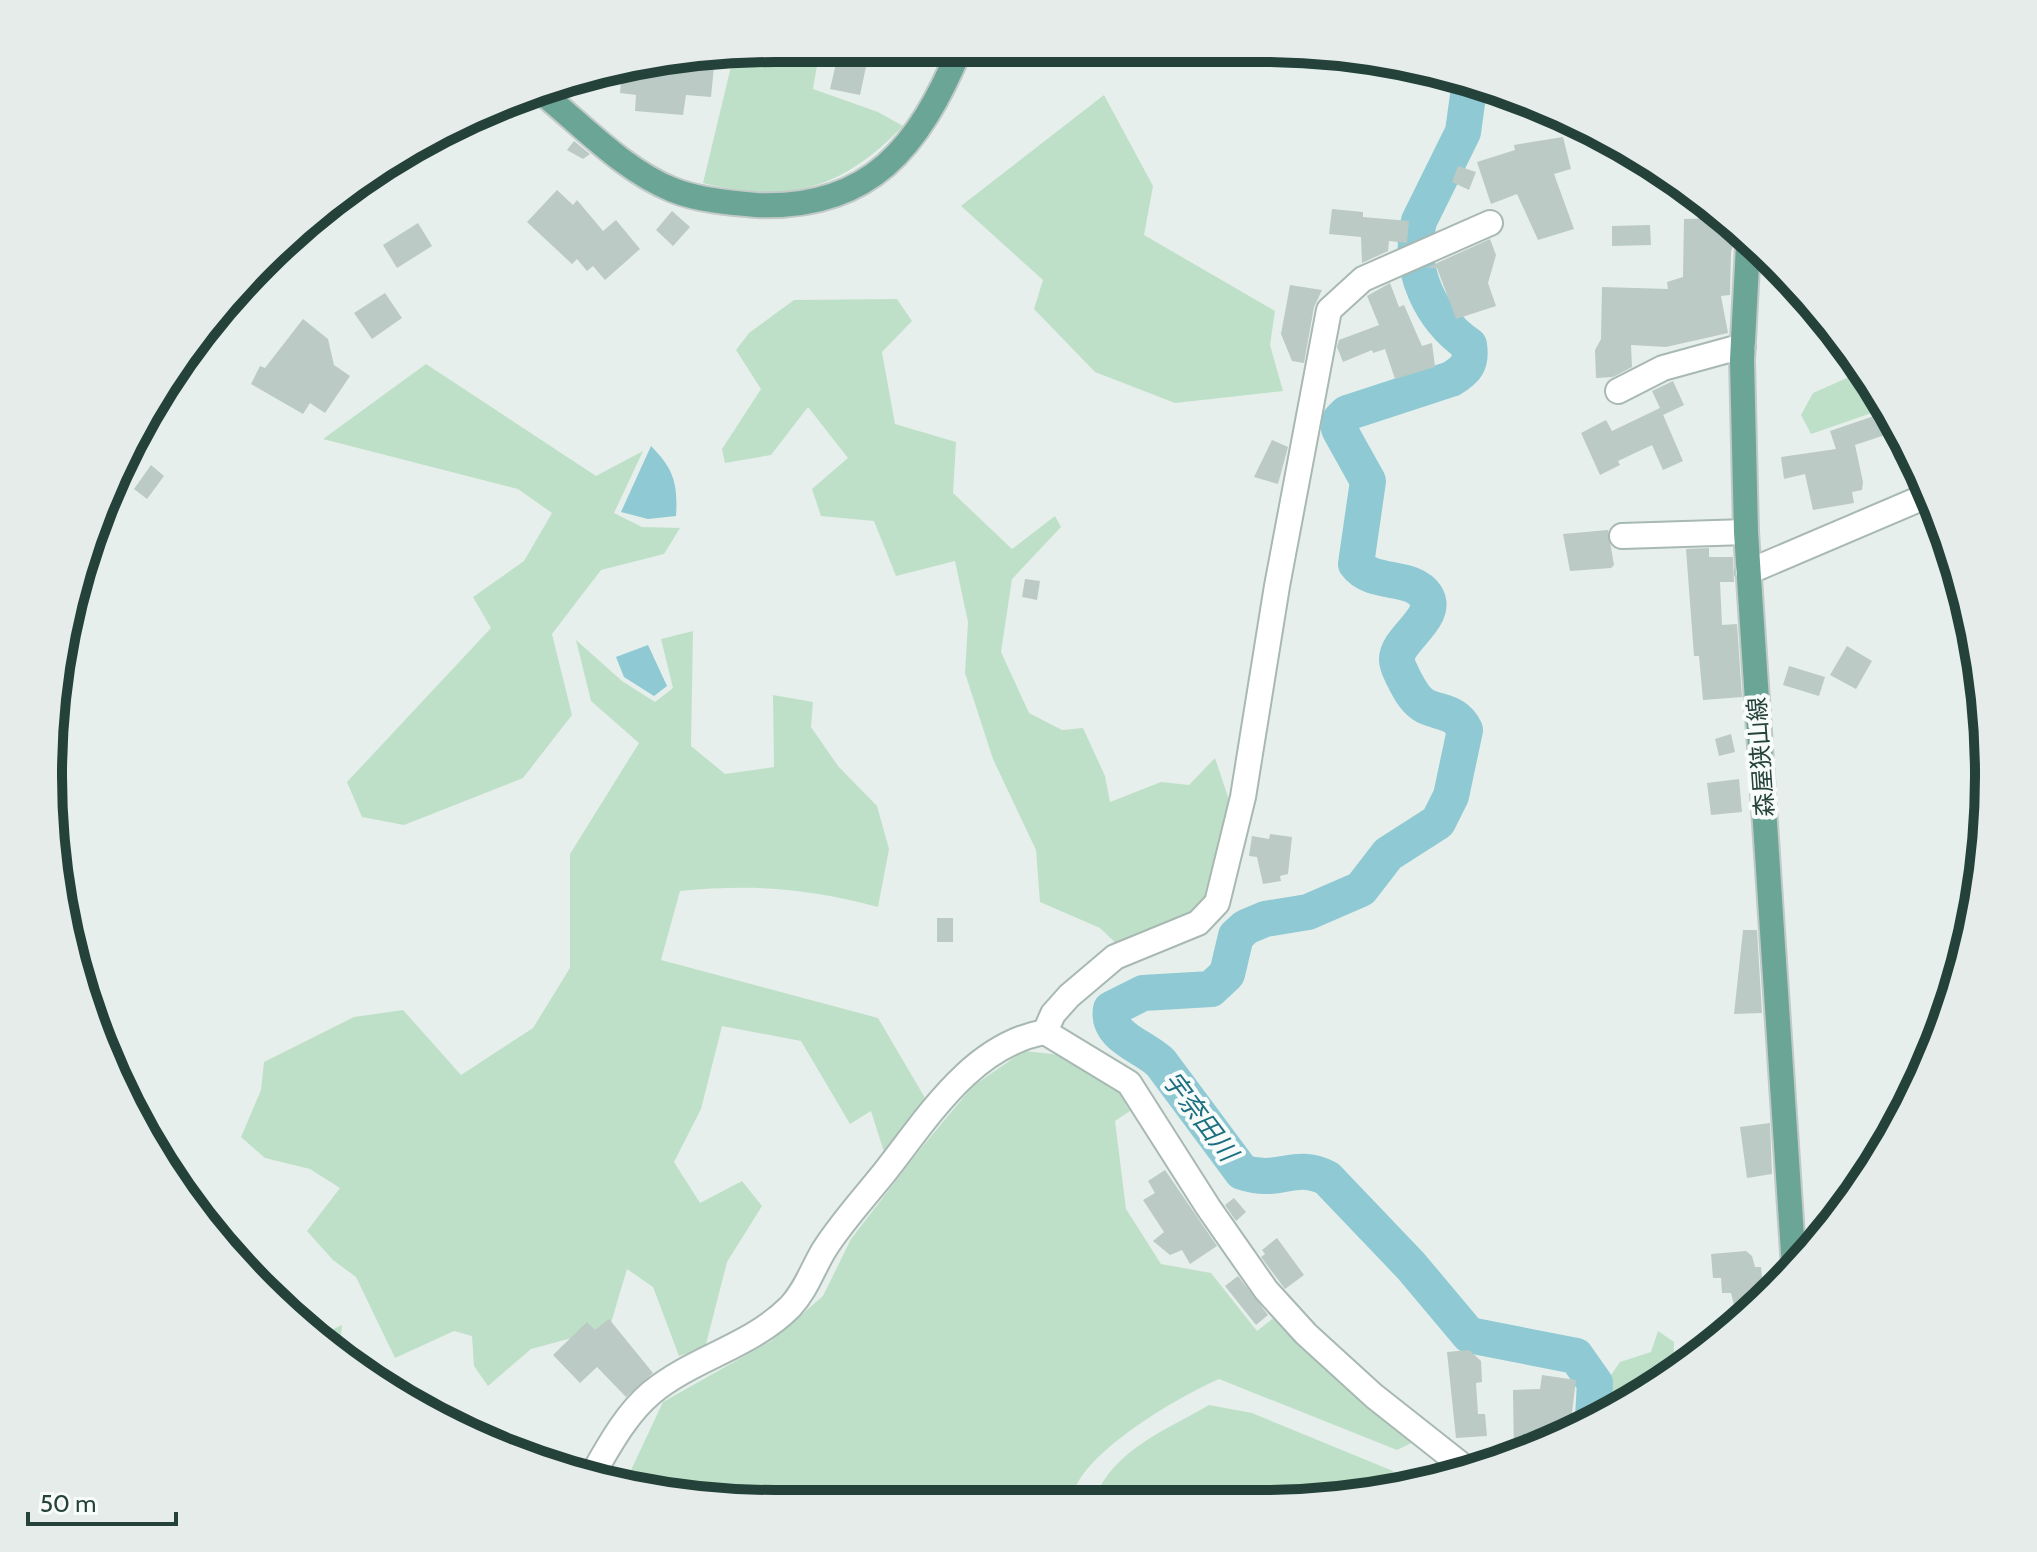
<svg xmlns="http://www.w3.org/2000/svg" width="2037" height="1552" viewBox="0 0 2037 1552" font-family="Cabin,'Noto Sans JP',sans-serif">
<rect width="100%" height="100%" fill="#e6efeb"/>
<path fill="#bfe0c8" d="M776 48H820L813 89 878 112 903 126C841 190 789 204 703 183L734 54Z
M1104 95 1153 186 1144 235 1275 311 1270 345 1283 391 1175 403 1095 372 1034 309 1043 280 961 206Z
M897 299 912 321 882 352 895 424 956 442 953 493 1012 549 1055 516 1061 527 1012 579 1001 652 1029 713 1062 730 1083 728 1105 776 1110 802 1161 782 1189 785 1215 758 1230 803 1217 884 1191 920 1122 949 1100 928 1040 902 1036 850 993 759 965 673 968 622 955 561 896 576 874 521 821 516 812 489 848 458 808 407 771 455 725 463 722 449 761 389 736 350 749 333 794 300Z
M426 364 596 476 643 451 614 513 642 527 680 528 664 554 601 570 552 634 572 715 523 778 404 825 362 817 347 782 491 628 473 597 524 561 552 513 518 489 323 439Z
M1865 370 1886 408 1811 434 1801 415 1813 393Z
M693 631 691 746 725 774 774 767 773 695 813 702 811 727 838 766 877 806 889 849 878 907C807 888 753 884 680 891L661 960 878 1018 928 1103 885 1155 871 1111 850 1124 801 1041 722 1026 701 1109 674 1162 700 1203 742 1181 762 1206 727 1262 705 1348 679 1356 653 1287 627 1269 611 1323 594 1332 531 1349 488 1386 474 1366 472 1336 454 1331 395 1358 356 1277 333 1260 307 1231 340 1188 310 1169 265 1158 241 1137 261 1090 264 1062 354 1017 403 1010 461 1075 533 1028 570 968V854L639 743 591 701 576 640 622 681 655 702 673 688 661 639Z
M1024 1051C1078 1056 1103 1059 1130 1111L1115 1121 1126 1209 1161 1264 1211 1273 1257 1331 1276 1316 1344 1387 1415 1441 1397 1450 1219 1379C1180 1396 1080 1453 1072 1498H681L624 1485 663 1402 771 1341 823 1296 851 1239 922 1147 973 1086Z
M342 1325 339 1355 317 1337Z
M1658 1331 1674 1342 1673 1375 1591 1418 1595 1398 1620 1362 1651 1352Z
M1209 1405 1252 1413 1393 1471V1489L1356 1498H1095C1113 1450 1168 1429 1209 1405Z"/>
<path fill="#8ec9d4" d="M651 446C674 469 678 484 676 516L648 519 621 512Z
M648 645 667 686 654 696 624 677 616 657Z"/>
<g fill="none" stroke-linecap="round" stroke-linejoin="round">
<path stroke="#8ec9d4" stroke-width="36" d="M1470 81 1463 132 1419 221C1407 269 1430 318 1469 345 1472 364 1466 370 1451 379L1347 413 1340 420 1339 429 1368 481 1356 564C1372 586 1412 574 1426 596 1439 618 1396 639 1397 660 1397 666 1401 672 1403 677 1409 688 1414 700 1425 706 1442 714 1456 711 1465 730L1451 796 1438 822 1388 854 1361 889 1308 912 1265 919 1246 927 1236 936 1227 974 1211 989 1143 993 1111 1009C1106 1037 1144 1046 1161 1063L1242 1172C1281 1185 1293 1161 1327 1178L1411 1266 1469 1335 1576 1356 1595 1383 1593 1417"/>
</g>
<path fill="#bbcac4" d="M838 55 867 62 860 95 830 89Z
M715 56 711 97 686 95 683 115 635 111 636 95 620 93 622 68Z
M1563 137 1571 169 1554 174 1574 229 1538 240 1517 194 1491 204 1477 162 1515 150 1514 145Z
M574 141 590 154 583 159 567 150Z
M1458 166 1476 172 1469 190 1452 182Z
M557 190 573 205 577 200 603 231 616 220 640 249 605 280 593 266 587 271 577 259 572 264 527 222Z
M1332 209 1363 212V217L1409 221 1407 243 1389 241 1388 251 1362 263 1361 237 1329 234Z
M672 211 690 227 673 246 656 230Z
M1722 218 1737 234 1731 252 1730 295 1721 296 1728 333 1666 347 1631 345 1632 367 1613 377 1596 378 1595 350 1601 339 1602 287 1668 289 1667 282 1683 277 1684 219Z
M418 223 432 246 397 268 383 245Z
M1650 225 1651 245 1612 246V226Z
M1490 239 1496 255 1488 283 1496 306 1456 319 1437 268H1426Z
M1390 283 1399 307 1404 305 1422 346 1432 343 1435 367 1395 379 1385 349 1373 353 1372 350 1343 362 1337 347 1339 340 1379 325 1367 296Z
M1290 285 1322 290 1314 307 1304 363 1292 361 1281 334Z
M385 293 402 318 372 339 354 313Z
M303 319 328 339 334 365 350 376 325 413 310 403 303 414 251 384 260 366 265 368Z
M1673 381 1684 405 1663 415 1661 410 1683 461 1663 470 1652 445 1618 461 1620 465 1600 475 1581 433 1606 420 1612 431 1660 408 1652 391Z
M1886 408 1910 454 1895 460 1885 435 1855 445 1863 482 1862 490 1852 492 1854 503 1813 510 1805 474 1784 479 1781 457 1836 449 1830 431 1877 415 1876 412Z
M1272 440 1288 447 1278 484 1254 477Z
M151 465 164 476 147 499 134 489Z
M1608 530 1614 565 1611 568 1570 571 1563 534Z
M1709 548V557H1733L1734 582H1720L1722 625 1737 624 1742 697 1703 700 1699 656H1694L1686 549Z
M1025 579 1040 581 1037 600 1022 597Z
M1847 646 1872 661 1856 689 1830 675Z
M1789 666 1825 677 1819 696 1783 685Z
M1731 734 1735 752 1719 756 1715 739Z
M1739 779 1742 812 1711 815 1707 783Z
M1270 834 1292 837 1288 874 1280 876 1281 881 1263 884 1257 857 1249 856 1252 836 1269 839Z
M937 918H953V942H937Z
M1743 930H1757L1762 1013 1734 1014Z
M1770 1123 1772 1174 1747 1178 1740 1127Z
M1165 1170 1217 1246 1190 1264 1182 1250 1170 1255 1153 1241 1164 1232 1143 1200 1155 1193 1148 1181Z
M1234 1198 1246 1212 1236 1221 1225 1205Z
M1277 1238 1304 1275 1285 1289 1261 1257 1265 1254 1262 1250Z
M1746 1251 1752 1256 1755 1267H1761L1763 1288 1769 1297 1738 1321 1731 1293H1722L1721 1278H1713L1711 1254Z
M1238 1276 1268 1315 1256 1325 1225 1286Z
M609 1319 653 1373 626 1397 597 1367 580 1383 553 1355 587 1322 595 1330Z
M1469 1350 1481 1361 1482 1382 1476 1383 1478 1414H1485L1487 1436 1456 1438 1447 1352Z
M1542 1375 1576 1380 1570 1429 1514 1456 1513 1390 1540 1389Z"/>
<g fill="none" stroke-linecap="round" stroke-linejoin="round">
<defs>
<path id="minor" d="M1618 391 1663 368 1743 346
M1622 536 1746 532
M1748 572 1931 494
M1045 1032 1053 1014 1069 996 1115 957 1198 923 1217 903 1243 797 1277 586 1329 310 1363 279 1490 223
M591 1477C608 1448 625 1415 651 1393 693 1358 750 1347 790 1307 806 1290 812 1270 824 1250 841 1223 864 1198 884 1173 927 1119 971 1045 1045 1032L1129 1083 1208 1207 1266 1290 1306 1334 1374 1396 1469 1471"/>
<path id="major" d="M541 92C582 125 623 170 673 190 698 200 729 203 756 205 871 210 919 146 960 49
M1748 246 1742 360 1746 532 1794 1268"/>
</defs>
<use href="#minor" stroke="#a8b8b2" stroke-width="28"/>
<use href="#major" stroke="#c2cac8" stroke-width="28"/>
<use href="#minor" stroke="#fff" stroke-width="24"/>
<use href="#major" stroke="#6aa596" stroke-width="24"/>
</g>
<g text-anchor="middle" stroke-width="8" stroke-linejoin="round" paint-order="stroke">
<g font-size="24" fill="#24423a" stroke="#f7fbf9">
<text transform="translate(1761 757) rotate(-94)" y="8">森屋狭山線</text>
</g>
<g font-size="26" font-style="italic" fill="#1c6f80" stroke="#f7fbf9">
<text transform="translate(1200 1116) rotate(53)" y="9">宇奈田川</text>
</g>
</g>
<path d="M0 0H2037V1552H0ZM776 62H1261A714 714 0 0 1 1975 776V776A714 714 0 0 1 1261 1490H776A714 714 0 0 1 62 776V776A714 714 0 0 1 776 62Z" fill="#e6ecea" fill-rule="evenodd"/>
<path fill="none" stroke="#24423a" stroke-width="10" d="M776 62H1261A714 714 0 0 1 1975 776V776A714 714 0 0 1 1261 1490H776A714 714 0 0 1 62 776V776A714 714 0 0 1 776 62Z"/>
<path d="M28 1512v12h148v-12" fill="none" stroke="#24423a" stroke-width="4"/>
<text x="40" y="1512" font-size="24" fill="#24423a" stroke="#f7fbf9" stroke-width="6" paint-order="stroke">50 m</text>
</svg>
